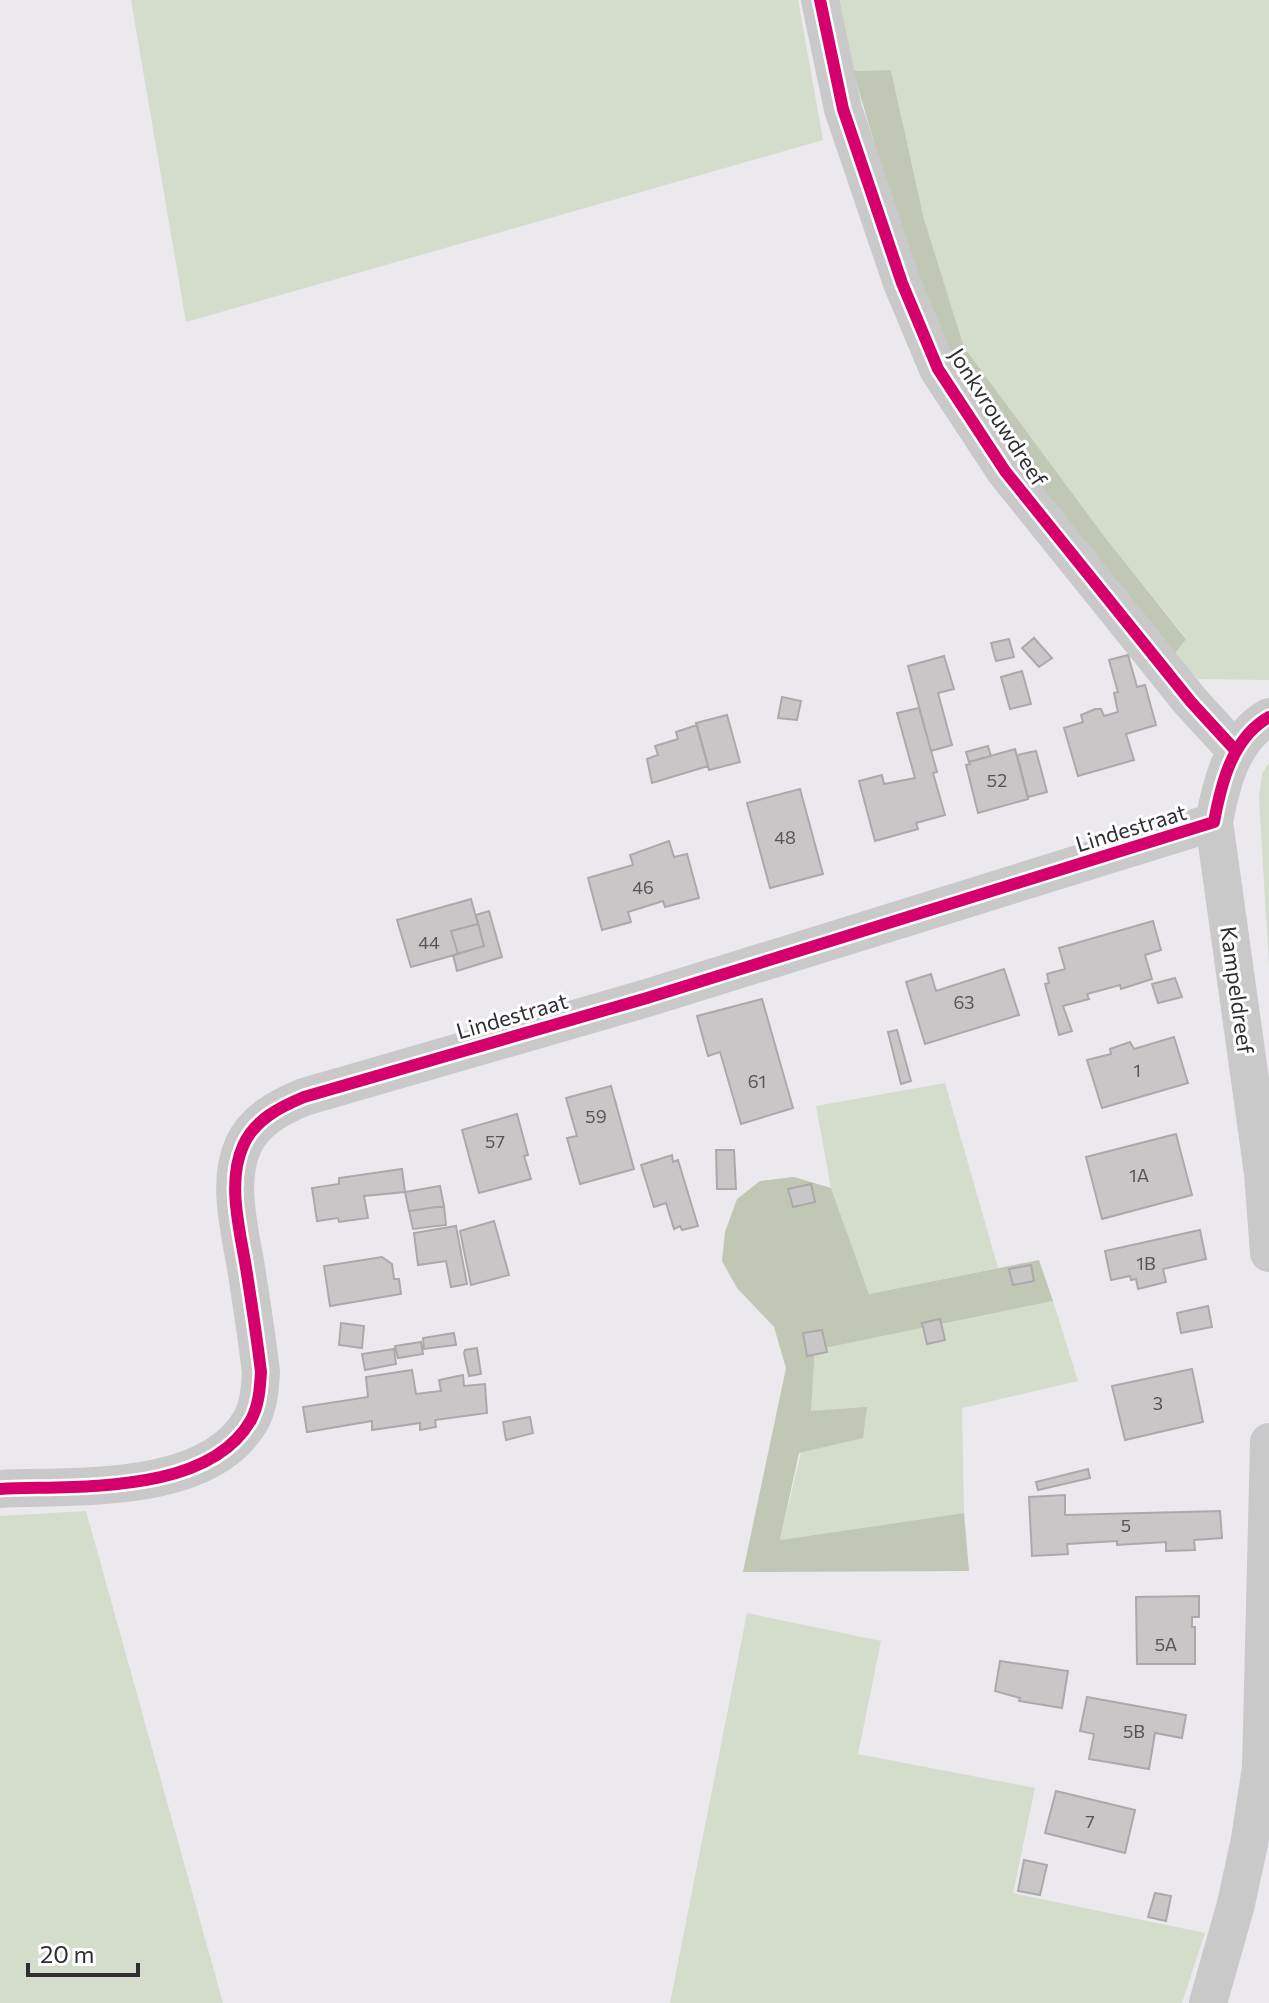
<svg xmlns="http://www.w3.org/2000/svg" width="1269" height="2003" viewBox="0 0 1269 2003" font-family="Commissioner,sans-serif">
<rect width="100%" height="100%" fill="#ebe9ee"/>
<path fill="#d4dccb" d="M131 0H798L823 140 186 322Z
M837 0H1269V680L1198 679 1174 655 1186 638 1104 536 964 347 924 219 891 70 853 71Z
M1269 763V966L1259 797 1262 774Z
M945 1083 998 1268 869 1294 831 1188 816 1106Z
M1053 1301 1078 1381 962 1408 964 1513 780 1540 811 1411 815 1350Z
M86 1511 223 2003H0V1516Z
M747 1613 881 1641 858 1754 1035 1788 1013 1893 1205 1933 1182 2003H670Z"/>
<path fill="#c0c7b5" d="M891 70 924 219 964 347 1104 536 1186 639 1174 655 964 390 898 223 853 71Z
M794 1177 831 1188 869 1294 1039 1260 1053 1301 815 1350 811 1411 867 1407 863 1438 799 1453 780 1540 964 1513 969 1571 743 1572 786 1368 774 1327 737 1288 722 1261 725 1232 737 1199 760 1181Z"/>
<path fill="#c8c6c7" stroke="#aca9aa" stroke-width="2" d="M1034 638 1052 658 1039 667 1022 648Z
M1009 639 1014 657 996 661 991 643Z
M1128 655 1137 687 1145 685 1156 725 1126 734 1134 760 1078 776 1064 728 1083 722 1081 715 1095 709H1101L1104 716 1118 712 1114 693 1118 692 1109 660Z
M944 656 954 689 938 693 952 745 931 751 908 666Z
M1022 671 1031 704 1010 709 1001 677Z
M782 697 801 701 797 720 778 718Z
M919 708 937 772 933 773 945 815 916 823 918 829 875 841 859 781 882 775 884 784 915 778 897 713Z
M727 715 740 762 709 770 696 723Z
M697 725 708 766 652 783 647 759 658 755 655 746 678 739 676 732Z
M988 746 991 756 969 762 966 752Z
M1015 749 1028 799 978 813 966 765 970 764 969 762Z
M1036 751 1047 792 1028 797 1017 755Z
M800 789 823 874 770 888 747 803Z
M669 841 674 857 687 854 699 898 665 907 663 901 628 912 631 922 602 930 588 878 633 865 630 855Z
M471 899 478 924 451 931 458 954 411 967 397 920Z
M489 911 502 957 457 971 453 955 484 946 476 915Z
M1153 921 1161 950 1145 955 1152 979 1121 989 1120 985 1087 994 1089 999 1063 1006 1072 1031 1059 1035 1045 984 1049 983 1047 974 1065 969 1059 948Z
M478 924 484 946 458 954 451 931Z
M1004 969 1019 1015 925 1044 906 982 931 974 936 991Z
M1175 978 1182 997 1158 1003 1152 984Z
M762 999 793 1108 741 1124 720 1052 708 1056 697 1016Z
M897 1030 911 1081 901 1084 888 1032Z
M1174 1037 1188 1083 1102 1108 1087 1060 1111 1054 1110 1049 1130 1042 1134 1049Z
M611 1086 634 1169 580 1184 567 1138 577 1136 566 1098Z
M517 1114 528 1155 524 1156 531 1179 479 1193 462 1130Z
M1176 1134 1192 1195 1102 1219 1086 1157Z
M716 1150H734L736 1189H717Z
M672 1155 673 1162 678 1160 698 1226 682 1230 680 1226 674 1229 666 1203 654 1207 641 1165Z
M402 1169 405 1192 364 1196 368 1218 339 1222 338 1218 317 1221 312 1188 339 1184V1178Z
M811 1184 815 1202 793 1207 788 1189Z
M440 1186 444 1206 409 1211 405 1192Z
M444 1206 446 1225 413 1229 409 1211Z
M494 1221 509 1275 471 1285 460 1231Z
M456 1226 467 1284 451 1287 446 1261 418 1265 414 1233Z
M1200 1230 1206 1259 1163 1269 1166 1282 1138 1289 1136 1279 1131 1280 1130 1276 1111 1280 1105 1251Z
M382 1257 392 1264 394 1279H399L401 1294 330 1306 324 1266Z
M1031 1265 1034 1281 1013 1285 1009 1269Z
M1208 1306 1212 1327 1181 1333 1177 1313Z
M940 1319 945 1340 927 1344 922 1323Z
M341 1323 364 1326 362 1348 339 1345Z
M822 1330 827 1352 807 1356 803 1333Z
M454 1333 456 1345 424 1349 423 1338Z
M421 1342 423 1354 398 1358 395 1346Z
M477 1348 481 1374 469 1376 464 1353 465 1350Z
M394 1349 396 1364 365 1370 362 1354Z
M1192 1369 1203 1422 1125 1440 1112 1386Z
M412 1370 416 1394 441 1391 439 1380 463 1375 464 1386 485 1384 487 1413 435 1420 436 1427 420 1430V1423L372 1430V1421L307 1432 303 1407 368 1397 366 1377Z
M530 1417 533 1433 506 1440 503 1422Z
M1088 1469 1090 1478 1038 1490 1036 1482Z
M1065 1495V1515L1220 1511 1222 1538 1194 1540 1195 1550 1166 1551V1542L1117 1545V1541L1067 1544 1068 1554 1032 1556 1029 1497Z
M1199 1596V1617H1192V1627H1195V1664H1137L1136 1597Z
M1000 1661 1068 1671 1062 1708 1019 1701 1020 1698 995 1691Z
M1087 1697 1186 1715 1182 1738 1155 1733 1149 1769 1089 1759 1094 1734 1080 1731Z
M1056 1791 1135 1810 1125 1853 1045 1833Z
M1024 1860 1047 1865 1040 1895 1018 1891Z
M1155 1893 1171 1896 1166 1921 1148 1917Z"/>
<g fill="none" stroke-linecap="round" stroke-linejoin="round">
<path stroke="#c9c9ca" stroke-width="38" d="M820 0 843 109 902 283 938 369 1005 471 1191 702 1236 751
M1269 717C1232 738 1221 784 1214 822L1263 1173 1269 1253
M0 1489C75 1485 208 1496 251 1420 259 1405 260 1388 261 1372 257 1339 252 1306 247 1274 241 1234 226 1184 243 1146 254 1120 280 1107 304 1097L647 998 1214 822
M1208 2003 1236 1904 1250 1839 1261 1768 1269 1442"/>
<defs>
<path id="cycleway" d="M820 0 843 109 902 283 938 369 1005 471 1191 702 1236 751
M0 1489C75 1485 208 1496 251 1420 259 1405 260 1388 261 1372 257 1339 252 1306 247 1274 241 1234 226 1184 243 1146 254 1120 280 1107 304 1097L647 998 1214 822C1221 784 1232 738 1269 717"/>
</defs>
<use href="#cycleway" stroke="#fff" stroke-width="17"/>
<use href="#cycleway" stroke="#d6006c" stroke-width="12"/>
</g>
<g text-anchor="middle" stroke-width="6" stroke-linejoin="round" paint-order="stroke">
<g font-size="18" fill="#565457">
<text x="997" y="787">52</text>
<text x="785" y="844">48</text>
<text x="643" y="894">46</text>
<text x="429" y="949">44</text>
<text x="964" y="1009">63</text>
<text x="1137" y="1077">1</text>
<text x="757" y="1088">61</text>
<text x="596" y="1123">59</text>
<text x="495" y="1148">57</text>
<text x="1139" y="1182">1A</text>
<text x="1146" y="1270">1B</text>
<text x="1158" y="1410">3</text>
<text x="1126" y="1532">5</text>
<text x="1166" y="1651">5A</text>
<text x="1134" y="1738">5B</text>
<text x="1090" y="1828">7</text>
</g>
<g font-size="22" fill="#302e32" stroke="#fff">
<text transform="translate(998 417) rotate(57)" y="8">Jonkvrouwdreef</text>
<text transform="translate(1131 828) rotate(-17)" y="8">Lindestraat</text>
<text transform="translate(1237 990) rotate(82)" y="8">Kampeldreef</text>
<text transform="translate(512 1016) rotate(-16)" y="8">Lindestraat</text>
</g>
</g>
<path d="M28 1963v12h110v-12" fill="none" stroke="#302e32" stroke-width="4"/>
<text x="40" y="1963" font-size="24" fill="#302e32" stroke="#ffffff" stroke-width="6" paint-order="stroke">20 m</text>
</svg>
